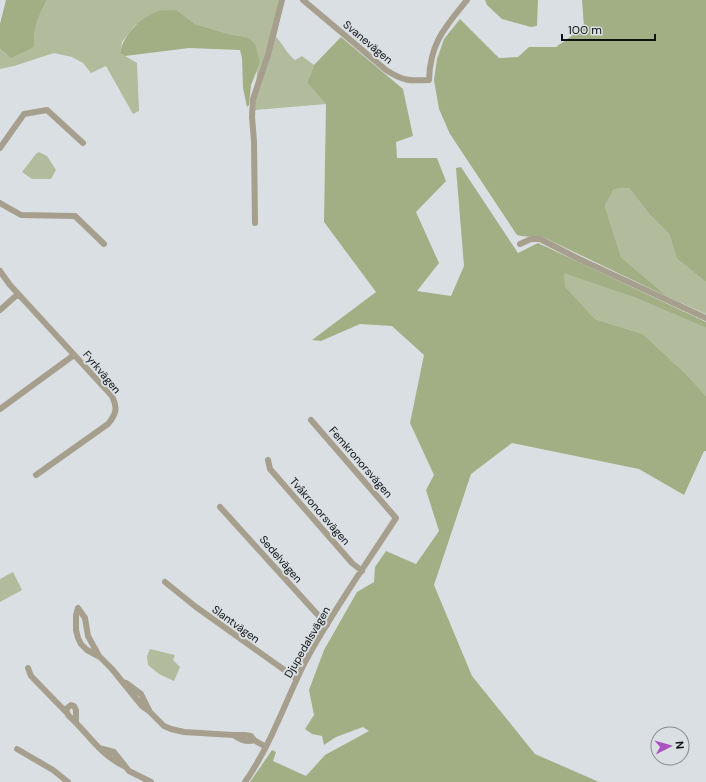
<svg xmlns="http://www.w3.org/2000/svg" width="706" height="782" viewBox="0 0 706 782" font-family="'DM Sans',sans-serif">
<rect width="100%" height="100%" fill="#dadfe3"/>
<path fill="#b2bb9c" d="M47 0H284L276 37C283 44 287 54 295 60L302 56 314 65 307 83 326 104 255 110 257 71 260 63 247 37 229 34 195 24 177 10 135 25 122 42 120 53 137 63 139 111 133 114 106 66 91 73 83 63 72 57 54 53 14 66 0 69V49L7 55 34 47C34 26 38 18 47 0Z
M39 152 47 156 56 170 51 179H32L22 172 36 154Z
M629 188 650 215 669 234 677 259 706 282V314L668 297 621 257 605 206 614 189Z
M564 272 636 298 706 328V396L687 375 643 334 595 319 564 287Z
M13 572 22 590 0 602V579Z
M150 649 175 655 173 660 180 667 174 681 159 674 148 665 147 656Z"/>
<path fill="#a2af84" d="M6 0H47C38 18 34 26 34 47L11 58 0 49V24Z
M485 0H538L537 26 531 27 502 19 487 5Z
M582 0H706V282L677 259 669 234 650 215 629 188 614 189 605 206 621 257 668 297 545 238C536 235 526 238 517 235L450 134 439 109 434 80 437 59 444 39 460 19 499 58 518 57 529 47H556L584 27Z
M177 10 195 24 229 34 247 37 255 44 260 63 251 85 249 105 247 107 243 88 242 58 240 50 189 48 125 56 120 53C124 34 138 20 156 12 161 9 171 11 177 10Z
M341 37 403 89 413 136 396 142 397 158H437L446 181 416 212 439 263 417 291 451 296 464 266 456 168 461 167 518 253 538 243 706 322V328L636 298 564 273 565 287 595 319 643 334 687 375 706 396V451H704L684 495 639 469 512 443 471 474 434 585 472 676 535 754 599 782H250L272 750 276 752 273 761 306 776 325 755 369 731 363 727 336 737 324 745 322 736 312 734 305 729 314 715 309 690 324 650 357 592 374 582 375 567 386 551 416 564 439 531 426 490 434 475 410 423 424 355 392 326 360 324 321 341 312 340 376 292 324 222 326 104 307 83 314 65Z"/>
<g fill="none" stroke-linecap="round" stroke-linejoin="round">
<path stroke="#a79f8d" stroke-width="6" d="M303 0 386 70C403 81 409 81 429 80 430 43 445 27 467 0
M0 148 24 114 47 110 83 143
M0 203 21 215 75 216 104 244
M255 223 254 141 252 117 253 99 268 55 282 0
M520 244 531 239H540L579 259 706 318
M0 271 10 285 112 396C118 409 116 414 108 424L36 475
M0 310 18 294
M0 409 74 355
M268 460 270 469 352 563 362 571
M220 507 327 625
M165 582 196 607 297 679
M78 608 76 615V630L78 638 81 644 87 650 100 657 112 669 142 706 149 711 164 726 171 729 184 732 233 735H245L251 736 254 740 266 747
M78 608 85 618 88 636 99 656
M28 668 31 676 66 712
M126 683 141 694 149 710
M76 722V710L74 706 71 705 66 709 68 715C88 733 99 754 124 766
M235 736C241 740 247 743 254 740
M99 748 114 752 129 771 151 782
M17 749 53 770 68 782
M245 782C271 745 285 702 305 662 332 612 365 566 396 518L311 420"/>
</g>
<g text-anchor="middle" stroke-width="4" stroke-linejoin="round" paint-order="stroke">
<g font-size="11" fill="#0e1011" stroke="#dadfe3">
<text transform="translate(368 42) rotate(40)" y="4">Svanevägen</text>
<text transform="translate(102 372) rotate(50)" y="4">Fyrkvägen</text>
<text transform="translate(361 462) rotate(49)" y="4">Femkronorsvägen</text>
<text transform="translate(320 511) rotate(49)" y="4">Tvåkronorsvägen</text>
<text transform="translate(281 559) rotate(49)" y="4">Sedelvägen</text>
<text transform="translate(236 624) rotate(36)" y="4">Slantvägen</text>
<text transform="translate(307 642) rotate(-60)" y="4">Djupedalsvägen</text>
</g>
</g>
<g transform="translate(670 746) rotate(84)"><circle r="19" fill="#dadfe3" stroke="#888c8f"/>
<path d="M0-3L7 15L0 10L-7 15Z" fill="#ab53c0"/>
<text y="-6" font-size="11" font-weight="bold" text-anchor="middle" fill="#0e1011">N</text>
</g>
<path d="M562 34v6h93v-6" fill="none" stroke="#0e1011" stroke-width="2"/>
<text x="568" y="34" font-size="12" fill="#0e1011" stroke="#dadfe3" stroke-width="3" paint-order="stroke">100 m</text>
</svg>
